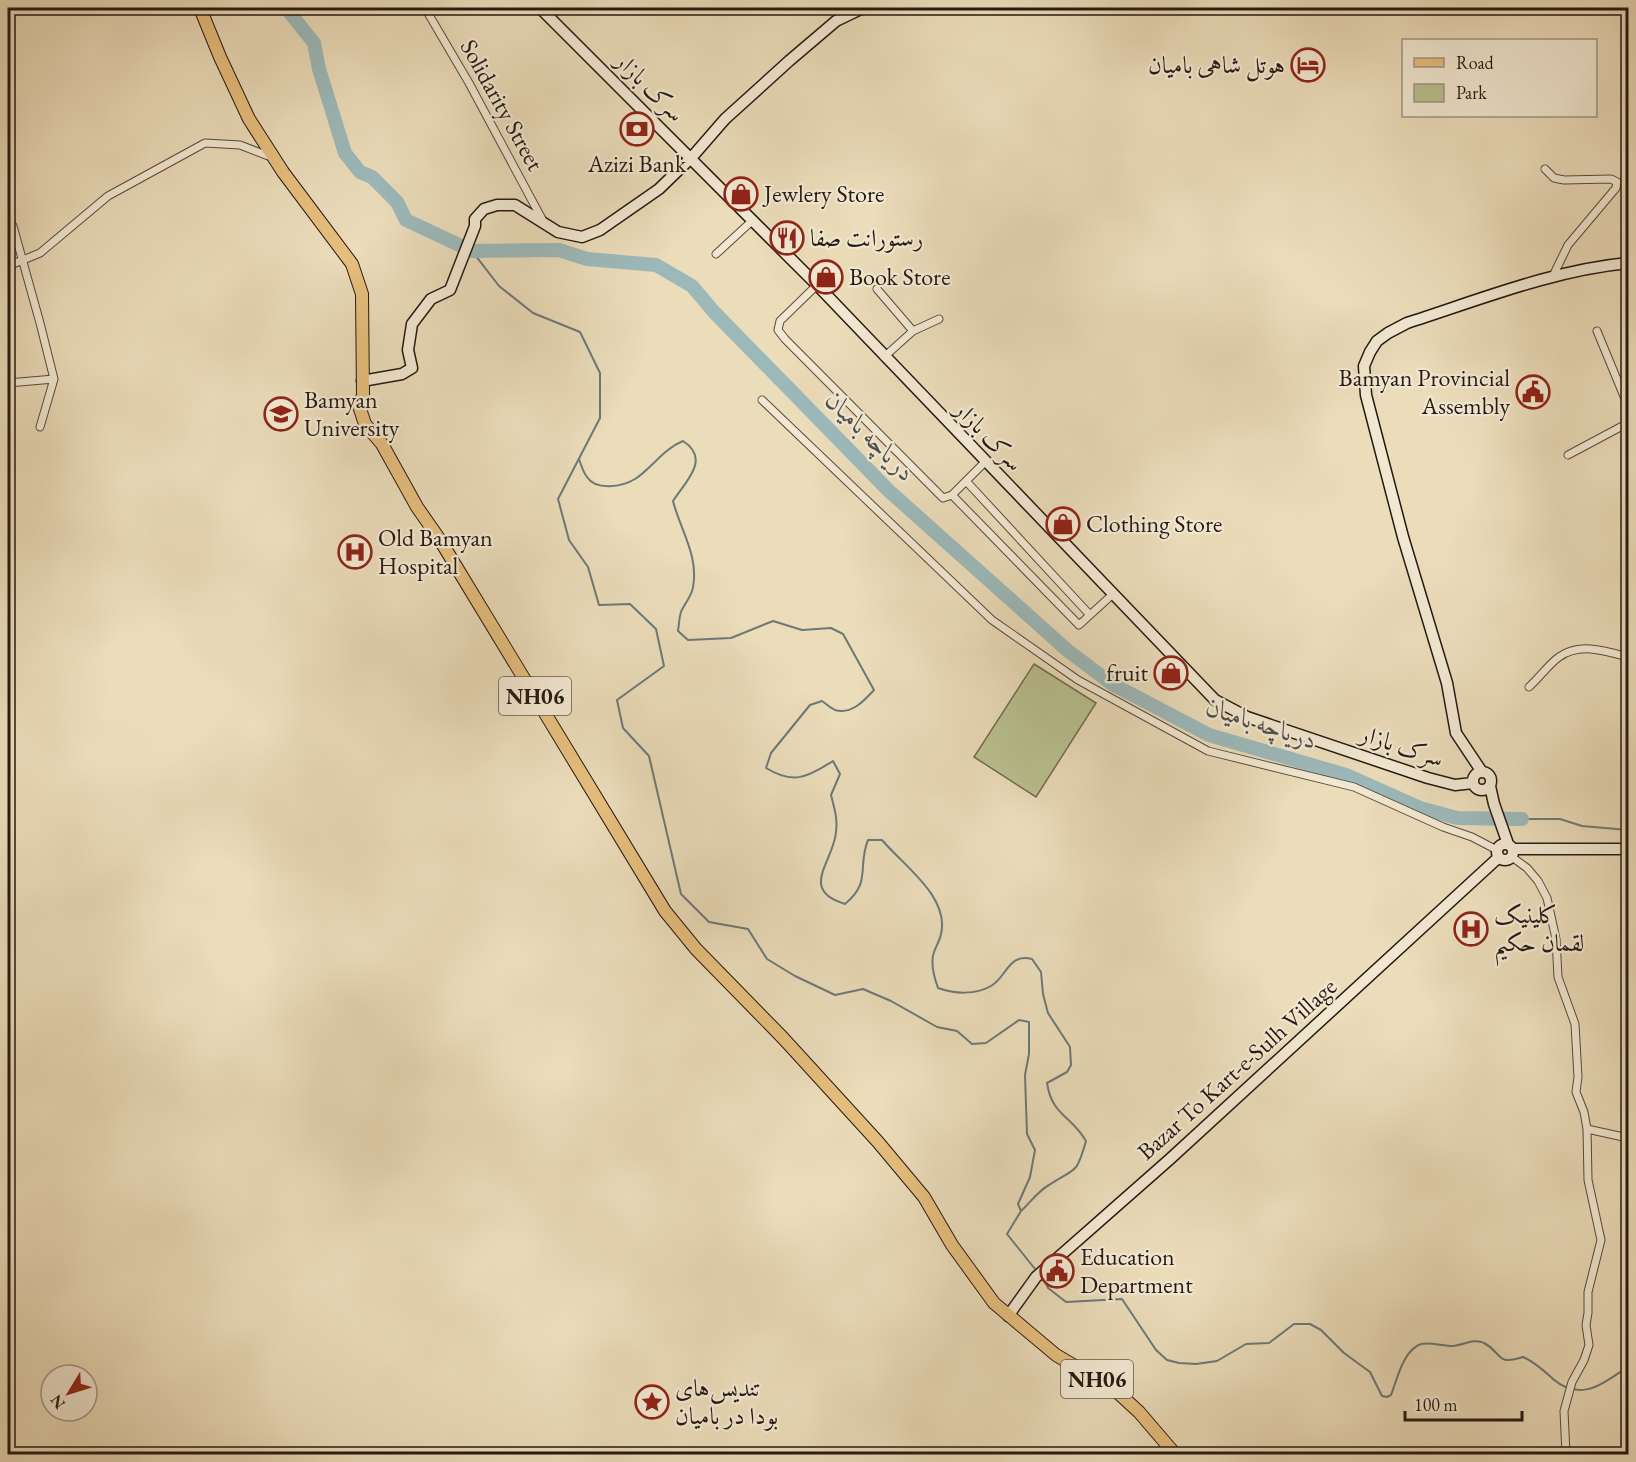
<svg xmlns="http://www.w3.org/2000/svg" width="1636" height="1462" viewBox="0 0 1636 1462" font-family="'EB Garamond',Amiri,serif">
<rect width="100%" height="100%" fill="#ebdcba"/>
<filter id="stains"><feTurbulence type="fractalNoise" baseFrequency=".00333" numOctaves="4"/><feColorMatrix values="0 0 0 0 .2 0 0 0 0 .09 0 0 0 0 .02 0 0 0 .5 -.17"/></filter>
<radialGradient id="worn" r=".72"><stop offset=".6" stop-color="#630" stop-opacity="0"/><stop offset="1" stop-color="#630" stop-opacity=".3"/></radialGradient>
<path fill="#b9c08f" stroke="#6f6c50" stroke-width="1.5" d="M1034 664 1096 703 1036 797 974 757Z"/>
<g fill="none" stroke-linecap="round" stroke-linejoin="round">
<path stroke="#6c7977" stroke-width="2" d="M472 251 499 286 533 313 580 332 600 373V418L558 499 569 540 588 567 599 605 630 604 656 629 664 666 617 700 623 728 649 756 681 894 709 922 748 929 767 959 795 976 835 995 863 989 891 1001 937 1027 957 1031 972 1044 986 1043 1019 1020 1029 1022V1054L1025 1075 1027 1134 1035 1150 1030 1177 1018 1204 1021 1211 1007 1234 1035 1269
M579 459C581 465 583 472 587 477 596 491 622 487 635 479 652 468 663 449 683 441 711 459 686 481 673 501 680 529 699 556 693 587 692 596 684 604 681 612 679 618 679 625 678 631L688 640 731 638 773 621 802 630 831 628 843 634 874 690C864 701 851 715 835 710 830 708 825 703 822 701L810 705 771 753 766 768C794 785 807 777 833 761L840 774 831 795C834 807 838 819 836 832 834 861 798 890 845 904 872 882 857 867 868 840H882C903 865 950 897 941 934 940 940 936 946 934 952 930 963 934 977 938 988 955 994 975 995 991 986 1007 977 1008 953 1032 959L1041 972 1043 994 1048 1013 1070 1047 1071 1065 1067 1072 1047 1083C1052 1116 1071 1115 1086 1141 1076 1176 1076 1167 1049 1185 1038 1191 1030 1203 1021 1211
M1522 819H1560L1582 826 1628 830
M1044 1279 1048 1288 1066 1302 1122 1299 1156 1350 1167 1360 1179 1363 1196 1364 1217 1361 1246 1344 1269 1343 1294 1324H1310L1321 1330 1344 1353 1370 1372 1382 1396 1387 1397 1391 1395C1397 1380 1403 1350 1421 1344 1430 1342 1443 1346 1453 1346 1463 1345 1475 1338 1484 1343 1503 1353 1495 1366 1523 1357 1535 1362 1544 1371 1553 1379 1581 1403 1603 1383 1628 1367"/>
<path stroke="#9cb9ba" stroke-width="14" d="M286 8 314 43 319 69 345 153 360 172 372 177 397 202 406 220 472 251 559 250 587 259 656 265 692 286 714 312 888 490 1067 650 1112 684 1209 735 1346 775 1420 808 1457 818 1522 819"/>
<defs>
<path id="street" d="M425 8 469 83 543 221
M1545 169 1554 178 1564 180 1611 179 1617 182 1616 188 1568 245 1552 278
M8 220 13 226 40 323 54 379 40 427
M716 254 753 220
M8 266 40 253 108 196 205 143 240 145 271 157
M817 285 780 321 778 330 785 339 943 498 952 495 985 462
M877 289 913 331 884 357
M913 331 939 319
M1597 331 1628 406
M8 383 54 379
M762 400 992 620 1078 680 1208 751 1354 787 1443 827 1472 837 1497 850
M1568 455 1628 423
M966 481 1090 615
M952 495 1079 625 1113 594
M1529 687C1539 678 1549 664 1559 657 1580 642 1606 651 1628 657
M1512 857 1527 868 1538 881 1547 898 1556 939 1558 977 1575 1024 1578 1077 1576 1092 1584 1112 1587 1129 1588 1180 1601 1240 1588 1292V1313L1586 1325 1589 1345 1584 1360 1572 1382 1564 1411 1566 1454
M1587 1129 1628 1138"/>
<path id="secondary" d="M540 8 817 285 1215 700 1247 717 1428 778 1455 785 1473 783
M362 381 402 374 412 368 408 350 412 324 431 299 450 290 475 226V219L484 209 497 205H515L558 232 582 237 600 230 659 189 692 157 725 119 789 61 836 21 863 8
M1473 781a9 9 0 1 1 18 0a9 9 0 1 1-18 0Z
M1482 772 1456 733 1447 683 1403 537 1366 395 1364 366 1370 352 1377 341 1388 333 1407 323C1479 300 1553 270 1628 263
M1490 786 1494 804 1508 844
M1497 852a8 8 0 1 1 16 0a8 8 0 1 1-16 0Z
M1513 849H1628
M1008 1316 1036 1277 1170 1159 1499 857"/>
<path id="primary" d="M200 8 220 57 249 119 283 172 352 264 362 294 363 395 359 406 365 424 382 444 417 507 440 540 665 911 696 949 783 1038 878 1142 924 1197 952 1245 994 1303 1056 1355 1115 1390 1139 1412 1175 1454"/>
</defs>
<use href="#street" stroke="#564a3c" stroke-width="9"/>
<use href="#secondary" stroke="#251912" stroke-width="13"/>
<use href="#primary" stroke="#251912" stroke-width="14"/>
<use href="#street" stroke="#f2e8d2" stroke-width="7"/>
<use href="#secondary" stroke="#f2e8d2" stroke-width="10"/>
<use href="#primary" stroke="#e6be7d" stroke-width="12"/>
</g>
<defs>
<symbol id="hotel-ring" viewBox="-11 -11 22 22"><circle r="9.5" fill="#f2e8d2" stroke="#8f2418" stroke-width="1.5"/><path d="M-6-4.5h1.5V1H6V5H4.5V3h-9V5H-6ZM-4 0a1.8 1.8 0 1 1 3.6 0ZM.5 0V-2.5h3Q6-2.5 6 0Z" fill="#8f2418"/></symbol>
<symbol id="bank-ring" viewBox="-11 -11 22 22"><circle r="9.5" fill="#f2e8d2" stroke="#8f2418" stroke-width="1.5"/><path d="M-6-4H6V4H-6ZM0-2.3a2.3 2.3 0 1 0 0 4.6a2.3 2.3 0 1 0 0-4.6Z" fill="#8f2418"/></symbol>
<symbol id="shop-ring" viewBox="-11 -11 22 22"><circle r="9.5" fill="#f2e8d2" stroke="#8f2418" stroke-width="1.5"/><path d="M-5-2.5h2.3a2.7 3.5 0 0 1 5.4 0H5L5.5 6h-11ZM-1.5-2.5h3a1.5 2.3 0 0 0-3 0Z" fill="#8f2418"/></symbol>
<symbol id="restaurant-ring" viewBox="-11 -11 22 22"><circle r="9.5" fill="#f2e8d2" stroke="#8f2418" stroke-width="1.5"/><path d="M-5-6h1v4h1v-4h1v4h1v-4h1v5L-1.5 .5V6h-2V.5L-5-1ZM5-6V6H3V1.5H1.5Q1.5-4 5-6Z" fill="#8f2418"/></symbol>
<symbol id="civic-ring" viewBox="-11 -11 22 22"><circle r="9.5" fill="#f2e8d2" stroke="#8f2418" stroke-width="1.5"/><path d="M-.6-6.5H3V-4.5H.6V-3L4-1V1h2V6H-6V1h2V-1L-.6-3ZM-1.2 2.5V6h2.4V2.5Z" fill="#8f2418"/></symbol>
<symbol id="university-ring" viewBox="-11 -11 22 22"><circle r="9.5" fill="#f2e8d2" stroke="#8f2418" stroke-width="1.5"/><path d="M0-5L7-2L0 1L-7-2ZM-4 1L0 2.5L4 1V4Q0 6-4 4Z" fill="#8f2418"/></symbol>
<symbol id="hospital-ring" viewBox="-11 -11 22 22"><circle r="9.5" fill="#f2e8d2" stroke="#8f2418" stroke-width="1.5"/><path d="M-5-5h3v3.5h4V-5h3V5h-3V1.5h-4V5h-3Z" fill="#8f2418"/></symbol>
<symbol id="sight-ring" viewBox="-11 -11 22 22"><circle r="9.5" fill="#f2e8d2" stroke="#8f2418" stroke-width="1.5"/><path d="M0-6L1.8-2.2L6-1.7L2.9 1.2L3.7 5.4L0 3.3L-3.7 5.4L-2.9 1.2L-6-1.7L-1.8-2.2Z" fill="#8f2418"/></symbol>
</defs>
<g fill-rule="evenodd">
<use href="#hotel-ring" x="1289" y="46" width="38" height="38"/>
<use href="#bank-ring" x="618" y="110" width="38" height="38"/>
<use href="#shop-ring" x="722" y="175" width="38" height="38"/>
<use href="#restaurant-ring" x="768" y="219" width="38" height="38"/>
<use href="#shop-ring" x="807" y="258" width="38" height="38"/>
<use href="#civic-ring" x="1514" y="373" width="38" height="38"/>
<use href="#university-ring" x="262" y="395" width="38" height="38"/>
<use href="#shop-ring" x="1044" y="505" width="38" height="38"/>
<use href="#hospital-ring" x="336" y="533" width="38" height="38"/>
<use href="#shop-ring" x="1152" y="654" width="38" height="38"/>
<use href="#hospital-ring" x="1452" y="910" width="38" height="38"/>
<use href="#civic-ring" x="1038" y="1252" width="38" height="38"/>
<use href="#sight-ring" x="633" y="1383" width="38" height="38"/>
</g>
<g text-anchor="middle" stroke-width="4.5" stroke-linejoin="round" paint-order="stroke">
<g fill="#f2e8d2" stroke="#62574c" stroke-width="1.5">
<rect x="499" y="677" width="72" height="38" rx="4.5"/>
<rect x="1061" y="1360" width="72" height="38" rx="4.5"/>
</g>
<g font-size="22" font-weight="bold" fill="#251912">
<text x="535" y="704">NH06</text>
<text x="1097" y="1387">NH06</text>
</g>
<g font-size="24" fill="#251912" stroke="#f2e8d2" text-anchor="start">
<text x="1285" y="73" text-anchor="end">هوتل شاهی بامیان</text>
<text x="637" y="172" text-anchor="middle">Azizi Bank</text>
<text x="764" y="202">Jewlery Store</text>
<text x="810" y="246">رستورانت صفا</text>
<text x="849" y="285">Book Store</text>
<text x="1510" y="386" text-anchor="end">Bamyan Provincial<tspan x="1510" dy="28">Assembly</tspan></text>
<text x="304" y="408">Bamyan<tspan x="304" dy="28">University</tspan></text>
<text x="1086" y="532">Clothing Store</text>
<text x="378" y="546">Old Bamyan<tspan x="378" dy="28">Hospital</tspan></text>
<text x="1148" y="681" text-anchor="end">fruit</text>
<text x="1494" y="923">کلینیک<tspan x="1494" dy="28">لقمان حکیم</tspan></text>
<text x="1080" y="1265">Education<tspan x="1080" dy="28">Department</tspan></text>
<text x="675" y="1396">تندیس‌های<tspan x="675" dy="28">بودا در بامیان</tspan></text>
</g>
<g font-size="24" fill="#251912" stroke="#f2e8d2">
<text transform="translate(650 87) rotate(45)" y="8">سرک بازار</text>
<text transform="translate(502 105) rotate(61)" y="8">Solidarity Street</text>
<text transform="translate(989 436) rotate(46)" y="8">سرک بازار</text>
<text transform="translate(1402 746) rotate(18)" y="8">سرک بازار</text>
<text transform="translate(1237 1069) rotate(-42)" y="8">Bazar To Kart-e-Sulh Village</text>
</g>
<g font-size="26" font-style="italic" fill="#4f514d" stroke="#f2e8d2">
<text transform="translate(871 436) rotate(45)" y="9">دریاچه بامیان</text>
<text transform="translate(1262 723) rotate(18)" y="9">دریاچه بامیان</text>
</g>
</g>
<rect width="1636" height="1462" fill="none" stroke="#ebdcba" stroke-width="30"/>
<rect x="9" y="9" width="1618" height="1444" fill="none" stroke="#251912" stroke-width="3"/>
<rect x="15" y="15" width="1606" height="1432" fill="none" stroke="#251912" stroke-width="1.5"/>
<rect x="1402" y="39" width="195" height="78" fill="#f2e8d2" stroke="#a09585" stroke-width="1.5"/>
<rect x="1414" y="58" width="30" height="9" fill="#e6be7d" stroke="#a09585" stroke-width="1.5"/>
<text x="1456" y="69" font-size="18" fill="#251912">Road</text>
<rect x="1414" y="84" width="30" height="18" fill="#b9c08f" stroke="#a09585" stroke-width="1.5"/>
<text x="1456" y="99" font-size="18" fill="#251912">Park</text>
<g transform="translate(69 1393) rotate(232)"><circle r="28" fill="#f2e8d2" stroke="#a09585" stroke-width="1.5"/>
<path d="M0-4.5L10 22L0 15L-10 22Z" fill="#8f2418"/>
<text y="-9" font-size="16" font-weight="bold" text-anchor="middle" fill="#251912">N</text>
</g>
<path d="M1405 1411v9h117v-9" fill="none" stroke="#251912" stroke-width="3"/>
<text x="1414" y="1411" font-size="18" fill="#251912" stroke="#f2e8d2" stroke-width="4.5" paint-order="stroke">100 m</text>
<rect width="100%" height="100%" filter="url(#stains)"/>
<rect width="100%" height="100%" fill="url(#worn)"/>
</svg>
